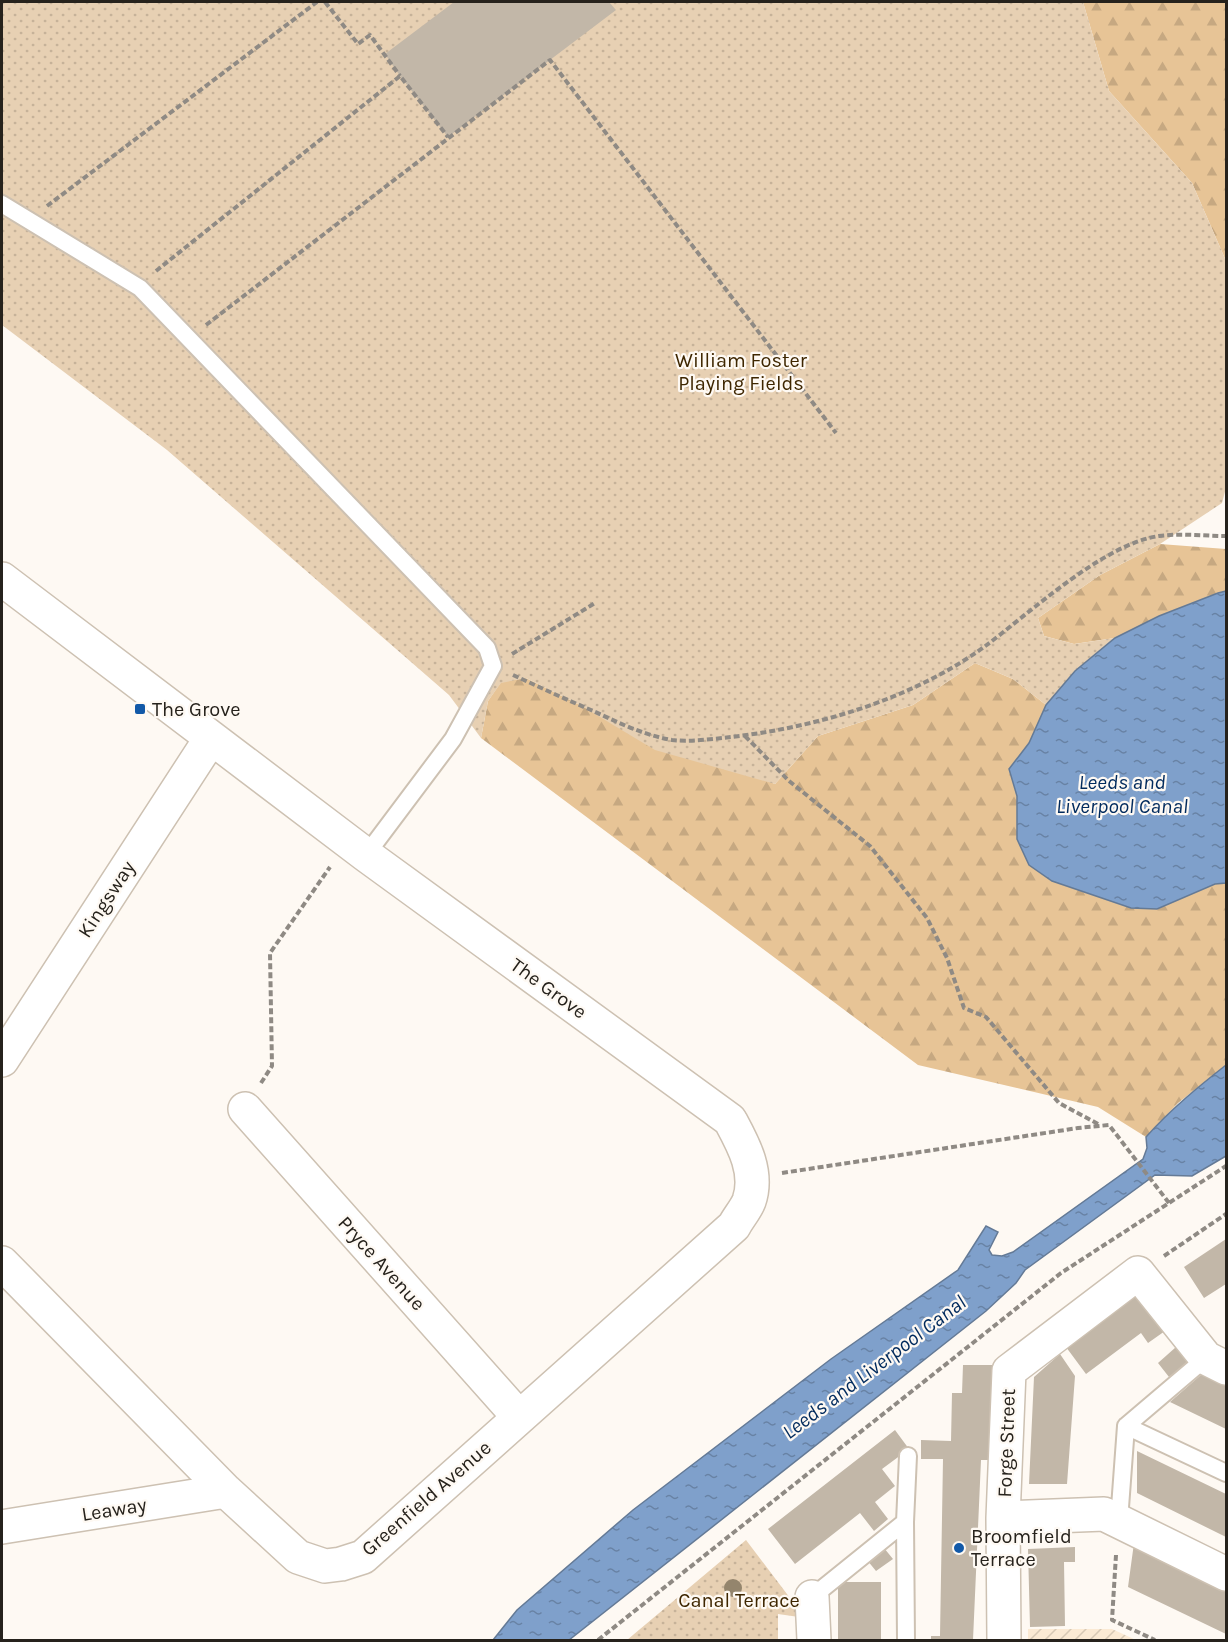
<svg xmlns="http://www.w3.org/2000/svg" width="1228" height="1642" viewBox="0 0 1228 1642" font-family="Karla,sans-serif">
<defs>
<pattern id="industrial-furrows" width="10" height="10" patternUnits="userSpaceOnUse" patternTransform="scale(1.5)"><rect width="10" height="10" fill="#fbead4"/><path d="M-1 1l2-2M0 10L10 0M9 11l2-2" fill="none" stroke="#d7c8b5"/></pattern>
<pattern id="forest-firs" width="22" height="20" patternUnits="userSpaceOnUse" patternTransform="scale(1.5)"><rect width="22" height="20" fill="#e7c496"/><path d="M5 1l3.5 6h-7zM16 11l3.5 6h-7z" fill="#c6a881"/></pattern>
<pattern id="park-dots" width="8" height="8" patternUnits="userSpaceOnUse" patternTransform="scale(1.5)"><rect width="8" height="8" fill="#e7d0b3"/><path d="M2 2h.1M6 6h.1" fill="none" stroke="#c6b299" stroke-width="1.8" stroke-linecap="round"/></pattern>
<pattern id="water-ripples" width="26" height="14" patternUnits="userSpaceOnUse" patternTransform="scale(1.5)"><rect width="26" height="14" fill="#7fa0cb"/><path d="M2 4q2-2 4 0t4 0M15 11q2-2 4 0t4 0" fill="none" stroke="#6882a4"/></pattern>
</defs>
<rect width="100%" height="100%" fill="#fef9f3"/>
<path fill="url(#industrial-furrows)" d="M1028 1629H1112L1136 1640H1028Z"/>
<path fill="url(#forest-firs)" d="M1083 2H1226V261L1192 183 1109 91Z
M1160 544 1226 549V591L1218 593 1159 616 1115 638 1074 644 1044 636 1038 618 1100 575Z
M975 663 1013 679 1046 705 1029 743 1009 769 1017 796 1018 813 1052 881 1131 908 1215 884 1226 883V1065L1178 1103 1146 1137 1098 1107 918 1065 481 738 488 701 501 682 526 678 580 705 775 784 818 736 913 705Z"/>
<path fill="url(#park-dots)" d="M2 2H1083L1109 91 1192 183 1226 261V488L1222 503 1160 544 1100 575 1038 618 1044 636 1074 644 1115 638 1075 671 1046 705 1013 679 975 663 913 705 818 736 775 784 655 750 580 705 526 678 501 683 488 701 481 738 449 695 167 450 2 325Z
M746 1540 793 1602 799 1617 778 1614V1640H627Z"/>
<path fill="url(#water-ripples)" stroke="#647a96" stroke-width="1.5" d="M1226 591V883L1215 884 1157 909 1131 908 1052 881 1029 865 1017 839V796L1009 769 1029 743 1046 705 1075 671 1115 638 1159 616 1218 593Z
M1226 1065V1156L1192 1176 1155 1175 1025 1270 1016 1283 986 1311 569 1640H493L517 1610 633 1510 831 1359 958 1270 986 1226 998 1232 989 1250 992 1255 1002 1256 1013 1252 1143 1159 1147 1148 1146 1137C1171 1109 1198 1087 1226 1065Z"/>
<path fill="#c2b7a8" d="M454 2H609L616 10 448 137 400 76 385 54Z
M1226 1239V1284L1204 1298 1184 1267Z
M1138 1294 1165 1331 1148 1343 1141 1333 1086 1374 1066 1347Z
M1176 1347 1188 1363 1169 1377 1158 1363Z
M1060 1354 1075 1376 1067 1484H1029L1034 1377Z
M963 1365H996L993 1460H981L973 1640H931V1636H940L943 1459H921V1440L951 1441 952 1393H962Z
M1202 1374 1226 1386V1429L1170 1402Z
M895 1430 909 1449 882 1469 895 1486 875 1502 888 1519 874 1531 860 1513 795 1564 768 1529Z
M1137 1451 1226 1494V1537L1137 1493Z
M1134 1543 1226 1587V1634L1128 1587Z
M1075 1547V1562H1064L1065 1626 1030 1627 1028 1549Z
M884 1548 893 1559 876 1571 867 1560Z
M838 1582H881V1640H838Z"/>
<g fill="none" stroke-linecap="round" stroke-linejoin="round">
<defs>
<path id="service" d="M2 204 140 288 487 648 493 666 453 739 366 855
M1126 1426 1226 1473
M1119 1521 1126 1426 1206 1358
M905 1522 906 1640
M812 1597 905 1522 908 1456"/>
<path id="minor" d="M2 579 366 855 730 1120C743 1144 759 1172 749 1201 746 1209 738 1218 734 1226L363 1557 341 1564 325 1566 298 1557 226 1491 2 1263
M2 1060 211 738
M245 1109 519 1417
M1003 1518 1104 1514 1226 1574
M2 1527 226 1491
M812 1597 814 1640
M1004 1640 1003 1518 1009 1371 1138 1273 1206 1358 1226 1368"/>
</defs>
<use href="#service" stroke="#cdc1b2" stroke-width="20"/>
<use href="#minor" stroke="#cdc1b2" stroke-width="36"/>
<path stroke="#8f8a84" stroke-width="4" stroke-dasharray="6 3" stroke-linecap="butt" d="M325 2 358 44 370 35 400 76
M47 206 317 2
M156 271 400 76 448 137
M206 325 550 60 836 433
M512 654 595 603
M513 675C539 687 565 699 591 710 617 722 643 735 672 740 691 742 712 739 731 737 818 727 912 699 984 647 1030 613 1103 544 1159 536 1181 533 1204 536 1226 536
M745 736 789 781 870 846 927 918 947 958 964 1008 986 1017 1059 1103 1100 1125
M261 1083 272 1066 270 953 330 867
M782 1173 1078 1128 1109 1125 1169 1203
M1164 1256 1226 1214
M1116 1555 1112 1620 1155 1640
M598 1640 1061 1273 1226 1166"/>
<use href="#service" stroke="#fff" stroke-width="16"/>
<use href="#minor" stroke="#fff" stroke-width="33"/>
</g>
<circle fill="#94856d" cx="733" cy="1588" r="9"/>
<g fill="#1259a8" stroke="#fef9f3" stroke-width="2">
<rect x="134" y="703" width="12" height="12" rx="3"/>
<circle cx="959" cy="1548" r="6"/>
</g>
<g text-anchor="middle" stroke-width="4.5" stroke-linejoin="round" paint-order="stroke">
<g font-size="20" fill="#3e2600" stroke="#fef9f3">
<text x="741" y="367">William Foster<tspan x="741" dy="23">Playing Fields</tspan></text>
<text x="739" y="1607">Canal Terrace</text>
</g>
<g font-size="20" fill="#26221c" stroke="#fef9f3" text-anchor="start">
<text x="152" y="716">The Grove</text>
<text x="971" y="1543">Broomfield<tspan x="971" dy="23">Terrace</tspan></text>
</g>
<g font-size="20" fill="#26221c" stroke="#fef9f3">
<text transform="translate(106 899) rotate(-57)" y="7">Kingsway</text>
<text transform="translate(549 988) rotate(36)" y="7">The Grove</text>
<text transform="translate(382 1263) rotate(48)" y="7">Pryce Avenue</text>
<text transform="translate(1006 1443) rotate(-88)" y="7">Forge Street</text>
<text transform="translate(426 1498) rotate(-41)" y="7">Greenfield Avenue</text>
<text transform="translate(114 1509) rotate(-9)" y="7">Leaway</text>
</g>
<g font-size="21" font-style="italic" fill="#002a5d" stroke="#fef9f3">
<text x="1122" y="789">Leeds and<tspan x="1122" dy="24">Liverpool Canal</tspan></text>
<text transform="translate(874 1367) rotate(-37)" y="7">Leeds and Liverpool Canal</text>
</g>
</g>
<rect width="1228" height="1642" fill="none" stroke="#26221c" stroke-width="6"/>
</svg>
